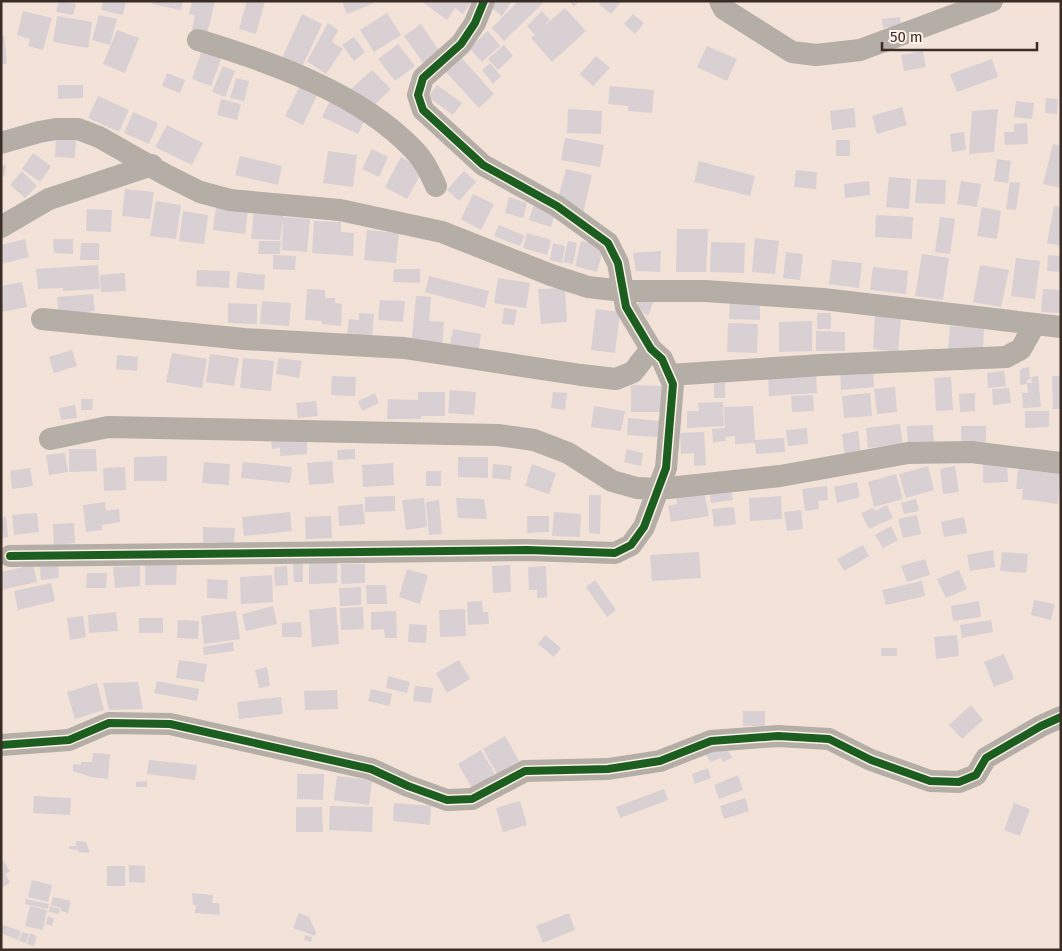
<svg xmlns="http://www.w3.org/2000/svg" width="1062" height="951" viewBox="0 0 1062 951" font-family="'Fira Sans',sans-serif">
<rect width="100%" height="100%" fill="#f3e2d7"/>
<path fill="#d9d0d3" d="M59 1 76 4 73 15 56 12Z
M103 1H126L123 15 101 10Z
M153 1H183L181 10 152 4Z
M192 1H215L207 34 192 30 195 15 189 14Z
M247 1H265L256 34 239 29Z
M342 1H374V3L347 14Z
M421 1H472L463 14 455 8 447 20Z
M491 1H512L502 16 488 5Z
M518 1H545L504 41 492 28Z
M569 1H579L574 7Z
M601 1H622L611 14 599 4Z
M565 8 586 31 552 62 531 38 535 35 527 26 542 11 550 20 541 29Z
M23 11 52 18 43 50 28 46 30 39 17 35Z
M387 13 401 35 374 52 360 30Z
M302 14 322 24 302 67 282 58Z
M633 14 644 23 635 34 624 24Z
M99 15 117 19 110 45 92 40Z
M57 16 92 22 88 48 53 42Z
M900 17 901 26 883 28 882 19Z
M328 23 338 30 332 42 343 49 326 74 307 61Z
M421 24 440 52 424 64 404 36Z
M117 30 139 38 125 73 103 64Z
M488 31 500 46 482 62 469 48Z
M1 36H4L7 64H1Z
M354 37 365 52 354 61 342 45Z
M204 44 224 51 211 86 192 79Z
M398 44 415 66 395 81 378 59Z
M504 45 513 56 498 70 488 59Z
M707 46 737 59 727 81 697 67Z
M923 51 926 67 904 71 901 55Z
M596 56 610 68 593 86 580 74Z
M461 57 494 94 479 108 445 71Z
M992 59 998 77 957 92 950 74Z
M490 63 501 76 493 84 482 70Z
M223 66 235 71 225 97 212 92Z
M372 70 391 89 370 109 351 89Z
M167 73 185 80 180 93 162 86Z
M236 78 249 81 244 101 230 98Z
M58 85H83V98L58 99Z
M437 85 462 103 453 115 428 97Z
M300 86 317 95 303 125 285 116Z
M610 86 654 90 652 113 628 111V106L608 104Z
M98 96 129 110 119 132 88 118Z
M1046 98 1058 99 1057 114 1045 113Z
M221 99 241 104 237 120 217 115Z
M331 99 366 117 358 134 322 117Z
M1016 101 1034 103 1032 119 1014 117Z
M902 107 907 125 877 134 872 116Z
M854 108 856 127 832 130 830 111Z
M568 109 602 111 601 134 567 133Z
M998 109 994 152 969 154 972 111Z
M133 112 158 123 149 144 124 133Z
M1027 123 1028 144 1005 145 1004 132H1014V124Z
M167 125 203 143 192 165 155 147Z
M964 132 966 150 952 152 950 134Z
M56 135 76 137 75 158 55 157Z
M565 138 604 145 600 167 561 160Z
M836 140H850V156H836Z
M1053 144 1061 146V188L1043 184Z
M372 149 388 157 379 177 362 169Z
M328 151 357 155 353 187 323 183Z
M33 153 51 166 40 182 22 169Z
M240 156 282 166 278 185 235 175Z
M401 157 423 170 407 199 385 187Z
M997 159 1011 161 1008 183 994 181Z
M699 161 755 176 750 196 694 182Z
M1 165H6L4 177H1Z
M566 169 592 175 582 217 557 202Z
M796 170 817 172 816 189 794 187Z
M22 171 37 186 25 198 10 185Z
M464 171 476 182 459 201 447 190Z
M889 177 911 179 909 209 886 207Z
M917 179 946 180 945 204 915 203Z
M869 181 870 195 845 198 844 184Z
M961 181 981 184 977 207 957 204Z
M1010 182 1020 183 1016 210 1006 209Z
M125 189 154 192 150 219 122 216Z
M473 194 494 204 481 230 461 219Z
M509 197 527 203 523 218 505 213Z
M156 201 181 205 176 239 150 236Z
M535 201 557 208 551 227 529 220Z
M216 206 248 210 245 234 213 230Z
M1054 206 1061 207V246L1047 243Z
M982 207 1001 211 997 239 977 236Z
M87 209 112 210 111 232 86 231Z
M183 211 208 215 204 244 179 241Z
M254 211 284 213 280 240 251 239Z
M876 215 913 217 912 239 875 237Z
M283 217 310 219 307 252 282 250Z
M940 217 955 219 950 254 935 252Z
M314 221 341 222V232L354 233 353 256 312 253Z
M499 225 525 236 520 246 494 236Z
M677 229H708L706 272H676Z
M367 230 399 233 396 263 364 260Z
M527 233 551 240 547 255 523 248Z
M755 238 779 241 775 274 752 272Z
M25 239 29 257 1 264V245Z
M53 239H73V254L54 253Z
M259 241H281L280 254H258Z
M568 241 577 243 573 264 563 262Z
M581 241 604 246 597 272 575 266Z
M711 242 745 243 744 273 710 272Z
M81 243H99V260H80Z
M553 243 565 246 562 263 550 260Z
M661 251 660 272 636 271 633 253Z
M786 252 803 254 800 280 783 278Z
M922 254 949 258 943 300 915 296Z
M273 255 296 256 295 270 273 269Z
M1048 255 1061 256V272L1047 271Z
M1016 258 1040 261 1035 299 1011 296Z
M832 260 862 263 859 288 829 284Z
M98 265 100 289 63 291V288L38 289 36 269Z
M980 265 1009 270 1001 307 973 302Z
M873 267 908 271 906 294 870 290Z
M394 269H420V283L393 282Z
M197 270 230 271 229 288 196 286Z
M238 272 265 275 264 290 236 288Z
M125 273 126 291 101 292 100 275Z
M429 276 489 291 485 308 425 292Z
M498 278 530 283 526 308 494 303Z
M22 282 27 307 1 312V286Z
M565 288 567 322 541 324 538 289Z
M307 289 325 290V298H335V303L342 304 341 326 322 324V321L305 320Z
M1043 289 1061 290V313L1041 312Z
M93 294 95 311 59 315 57 297Z
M416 296 431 297 429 321 444 322 442 350 411 348Z
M380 300 405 301 403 322 378 320Z
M639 300H654L648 316 637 307Z
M262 301 291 303 289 326 260 324Z
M730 302 760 303V320L729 319Z
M228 303 257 304V324L228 323Z
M504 308 517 310 514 325 502 324Z
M596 309 620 312 615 353 591 350Z
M359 313 374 314 372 337 347 335 349 319 359 320Z
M817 313H831V329H817Z
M875 315 901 317 898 352 873 349Z
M812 321V351L779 352V322Z
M728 323 758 324 757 353 727 352Z
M950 326 984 328 983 352 948 350Z
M453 329 481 334 478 355 449 350Z
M816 331 845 332V351H816Z
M72 350 77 366 54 373 49 357Z
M172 353 207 359 202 388 166 382Z
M210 354 239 358 234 386 206 382Z
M117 355 138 357 137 371 116 369Z
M243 358 274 361 271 391 240 388Z
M279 358 302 361 299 378 276 374Z
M1029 367 1030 379 1027 380V384L1020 385V369Z
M873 368 874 387 841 390 840 370Z
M816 371 817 393 769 396 768 374Z
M1004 371 1006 386 988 388 987 373Z
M332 376 356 377 355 396 331 395Z
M1038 376 1041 407 1023 408 1022 393H1028L1027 383H1032L1031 377Z
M1052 376H1061V409H1053Z
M951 377 953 410 936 411 934 378Z
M714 383H725V398H714Z
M631 385 663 386 662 412H631Z
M895 387 897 412 877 414 874 389Z
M1009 388 1011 403 993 405 992 389Z
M450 390 476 392 474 415 448 413Z
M418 392H445V416H421V419H387L388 399 418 400Z
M553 392 567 393 565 410 551 408Z
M375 393 379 403 362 411 358 401Z
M870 393 872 416 844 418 842 396Z
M975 393V411L960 412 959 394Z
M813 395 814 411 792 412 791 396Z
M81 399H93L92 410H81Z
M316 401 318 416 298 418 296 403Z
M723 402 724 426 687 428V411H699L698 403Z
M75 405 77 418 61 420 59 408Z
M594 406 625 411 621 431 591 427Z
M753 406 755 440 784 438 785 452 756 454 755 443 735 444V436L725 437 726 441 713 442 712 429 725 428 724 407Z
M1025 411H1049V427L1025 428Z
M628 418 660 421 658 437 627 435Z
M900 424 903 444 868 448 866 428Z
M933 425 934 442 908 444 907 426Z
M961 426H986V442H961Z
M807 428 808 444 788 446 786 430Z
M858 431 861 455 845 458 842 434Z
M704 432 706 465 694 466V453L681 454 680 433Z
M307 438V454L280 456V448L272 449 271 439Z
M69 449H96L97 471 69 472Z
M355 449V459L338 460 337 450Z
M627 449 643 453 641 466 624 462Z
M65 453 68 472 49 475 46 455Z
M167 456V481H134V457Z
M458 457H488V478L458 477Z
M1007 460 1008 482 983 483V461Z
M332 461 334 483 309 485 307 463Z
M204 462 230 464 229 485 202 483Z
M243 462 292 467 290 483 241 478Z
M393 463 394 485 363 487 362 465Z
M493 464 512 466 510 480 492 478Z
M532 464 556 473 549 494 525 486Z
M928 466 934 490 906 498 899 474Z
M955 466 959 492 943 494 940 469Z
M125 467 126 490 104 491 103 468Z
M30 468 33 486 12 489 10 471Z
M1018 469 1061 474 1058 504 1022 499 1023 489H1016Z
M426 471H441V486H426Z
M896 474 903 499 874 507 868 482Z
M857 482 860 497 837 503 834 487Z
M827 486 828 500 818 501 819 509 805 511 802 489Z
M703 487 709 516 671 522 668 506 677 504 675 492Z
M731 489 733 500 711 503 710 492Z
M589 495H601L600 534 589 533Z
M395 496V511L365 512V497Z
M781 496 782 519 750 521 749 498Z
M424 498 427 527 406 530 402 500Z
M456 498 484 499 487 519 458 518Z
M916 499 919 511 904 514 901 503Z
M439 500 442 534 429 535 426 502Z
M105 502 106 511 119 509 120 522 102 525V530L86 532 83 505Z
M363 504 365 524 339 526 338 506Z
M887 505 893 518 869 529 861 513 873 508 875 511Z
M734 507 736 524 714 527 712 509Z
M801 510 803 529 787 531 784 512Z
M290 512 292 531 244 536 242 517Z
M554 512 581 514 580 537 552 536Z
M37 513 39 532 14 535 12 515Z
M917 515 921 534 903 538 898 519Z
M331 516 332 538 306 539 305 517Z
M527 516H549V532L527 533Z
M1 517H6L8 537 1 538Z
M964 517 967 533 944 537 941 522Z
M74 523 75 543 54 545 53 524Z
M891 526 898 540 883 548 875 535Z
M203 527 235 528 234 543 203 542Z
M863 545 869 556 844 571 837 559Z
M993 550 995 567 970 571 967 555Z
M699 552 701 578 652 581 650 555Z
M1002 552 1028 554 1026 573 1000 571Z
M925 559 930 575 907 582 901 566Z
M337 561V583L309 584V562Z
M58 562 59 578 41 580 39 563Z
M293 563H303V582H294Z
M145 564H177L176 585H145Z
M341 564H365V583L341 584Z
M33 565 37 582 1 590V572Z
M510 565 511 592 493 593 492 566Z
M140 566V586L115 588 113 567Z
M287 566 288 585 275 586 274 567Z
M546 566 547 597 537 598V590H529L528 567Z
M407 569 428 575 420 604 399 597Z
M959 570 967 589 946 598 937 579Z
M87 573H107L106 588H86Z
M272 575 273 602 241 604 240 577Z
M207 579 228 580 227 599 207 598Z
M595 580 616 610 607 617 586 587Z
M922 581 925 596 886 605 882 590Z
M51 583 55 601 18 610 14 591Z
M366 585H386L387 604H367Z
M361 587V605L340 606 339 588Z
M1034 600 1055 604 1051 620 1031 615Z
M482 601 483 612H488L489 624 468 625 467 602Z
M979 601 981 617 953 621 951 606Z
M273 606 277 624 246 631 242 614Z
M336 607 339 644 312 647 309 610Z
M363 607 364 629 341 630 340 608Z
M465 609 466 636 440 637 439 610Z
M236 611 240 639 204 644 201 616Z
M396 611 397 638H385L384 629 371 630V612Z
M116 612 118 631 89 633 88 615Z
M83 616 86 637 70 640 67 618Z
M139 618H163V633H139Z
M178 620 199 621 198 639 177 638Z
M991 620 993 632 962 638 960 625Z
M301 622 302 637H282V623Z
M409 624 427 625 426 643 408 642Z
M545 635 561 648 554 657 538 644Z
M957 635 959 656 936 659 934 637Z
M233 642 234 651 204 655 203 647Z
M881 648H897V656H881Z
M1004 654 1014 679 994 687 984 662Z
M179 660 207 664 204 682 176 678Z
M459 660 470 679 447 693 436 673Z
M267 667 270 686 259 688 255 670Z
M388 676 410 682 407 693 386 688Z
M157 681 199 689 197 701 154 693Z
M138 682 143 709 109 710 103 683Z
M97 683 104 710 75 719 67 692Z
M415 686 433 688 431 703 413 701Z
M371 689 392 694 389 706 368 701Z
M337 690 338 709 305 710 304 691Z
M281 697 283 714 239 719 237 702Z
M971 705 983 720 962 739 949 725Z
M743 711H765V726H743Z
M505 736 519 761 497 774 483 749Z
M724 744 732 758 723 762 721 758 710 762 705 752Z
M481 750 495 774 472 788 458 764Z
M93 753 110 754 108 779 91 777 73 771V764L81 765V762H92Z
M149 760 197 765 195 780 147 774Z
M708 768 711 778 695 784 692 774Z
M297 774H324L323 800 297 799Z
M738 775 743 790 719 799 714 785Z
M337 776 372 780 369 805 334 800Z
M147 781V787H136V782Z
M664 789 668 800 620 818 616 807Z
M34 796 71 798 70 815 33 813Z
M745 798 749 811 724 819 720 806Z
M520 801 527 825 503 832 496 808Z
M394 803 431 806 430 825 393 821Z
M1014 803 1030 809 1020 836 1004 830Z
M330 806 373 807 372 832 329 830Z
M296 807H322L323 832H296Z
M76 841 86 842 90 853 78 852V850L69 849V846H76Z
M1 858 10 871 5 874 10 882 1 889Z
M129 865 145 866V883L129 882Z
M107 866H125V886H107Z
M32 880 52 885 48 902 28 897Z
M192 893 213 895 212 903H219L220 915 195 913 196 905H193Z
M53 897 71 901 68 913 61 911V908L51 905Z
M26 899 49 904 48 909 25 904Z
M30 906 47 910 43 930 25 926Z
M50 906 60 909 59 914 49 912Z
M299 913 309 917 316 932 315 936 293 928Z
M569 913 575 930 543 943 536 926Z
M48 916 54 919 52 926 46 924Z
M3 925 21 931 18 940 1 933Z
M22 932 29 934 26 943 19 941Z
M30 933 37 936 34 946 27 944Z
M305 935 312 937 311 942 304 940Z"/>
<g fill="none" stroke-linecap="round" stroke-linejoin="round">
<path stroke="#b4aea7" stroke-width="22" d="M720 1 724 9 792 52 816 55 860 50 992 1
M198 40C271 62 360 93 414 150 424 160 430 173 436 186
M1 143 39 132 56 129H78L99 137 166 175 200 192 230 200 340 210 442 232 551 275 588 287 623 291H705L823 299 1061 327
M1 227 49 199 152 165
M42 319 244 339 404 348 581 375 616 379 633 372 651 349
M669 375 821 365 1006 357 1021 349 1035 324
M50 439 108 427 498 435 534 440 568 453 612 481 637 488 659 489 780 476 908 453 971 452 1061 463
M10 556 527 550 615 553 631 545 644 527 666 468 673 384 662 359 651 349 626 307 618 263 608 243 557 206 483 165 423 110 418 95 423 78 461 44 475 23 484 1
M1 745 69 740 109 723 170 724 371 769 408 786 447 800 472 799 525 771 608 769 660 761 711 741 778 736 829 739 871 760 930 781 959 782 976 775 986 758 1041 726 1061 717"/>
<defs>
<path id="cycleway" d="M10 556 527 550 615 553 631 545 644 527 666 468 673 384 662 359 651 349 626 307 618 263 608 243 557 206 483 165 423 110 418 95 423 78 461 44 475 23 484 1
M1 745 69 740 109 723 170 724 371 769 408 786 447 800 472 799 525 771 608 769 660 761 711 741 778 736 829 739 871 760 930 781 959 782 976 775 986 758 1041 726 1061 717"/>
</defs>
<use href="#cycleway" stroke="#fef1e9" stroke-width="11"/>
<use href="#cycleway" stroke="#1b5e20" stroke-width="8"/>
</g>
<rect width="1062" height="951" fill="none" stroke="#392d25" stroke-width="5"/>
<path d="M882 42v8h155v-8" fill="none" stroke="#392d25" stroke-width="2.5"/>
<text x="890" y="42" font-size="15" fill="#392d25" stroke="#fef1e9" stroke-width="4" paint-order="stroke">50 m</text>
</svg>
